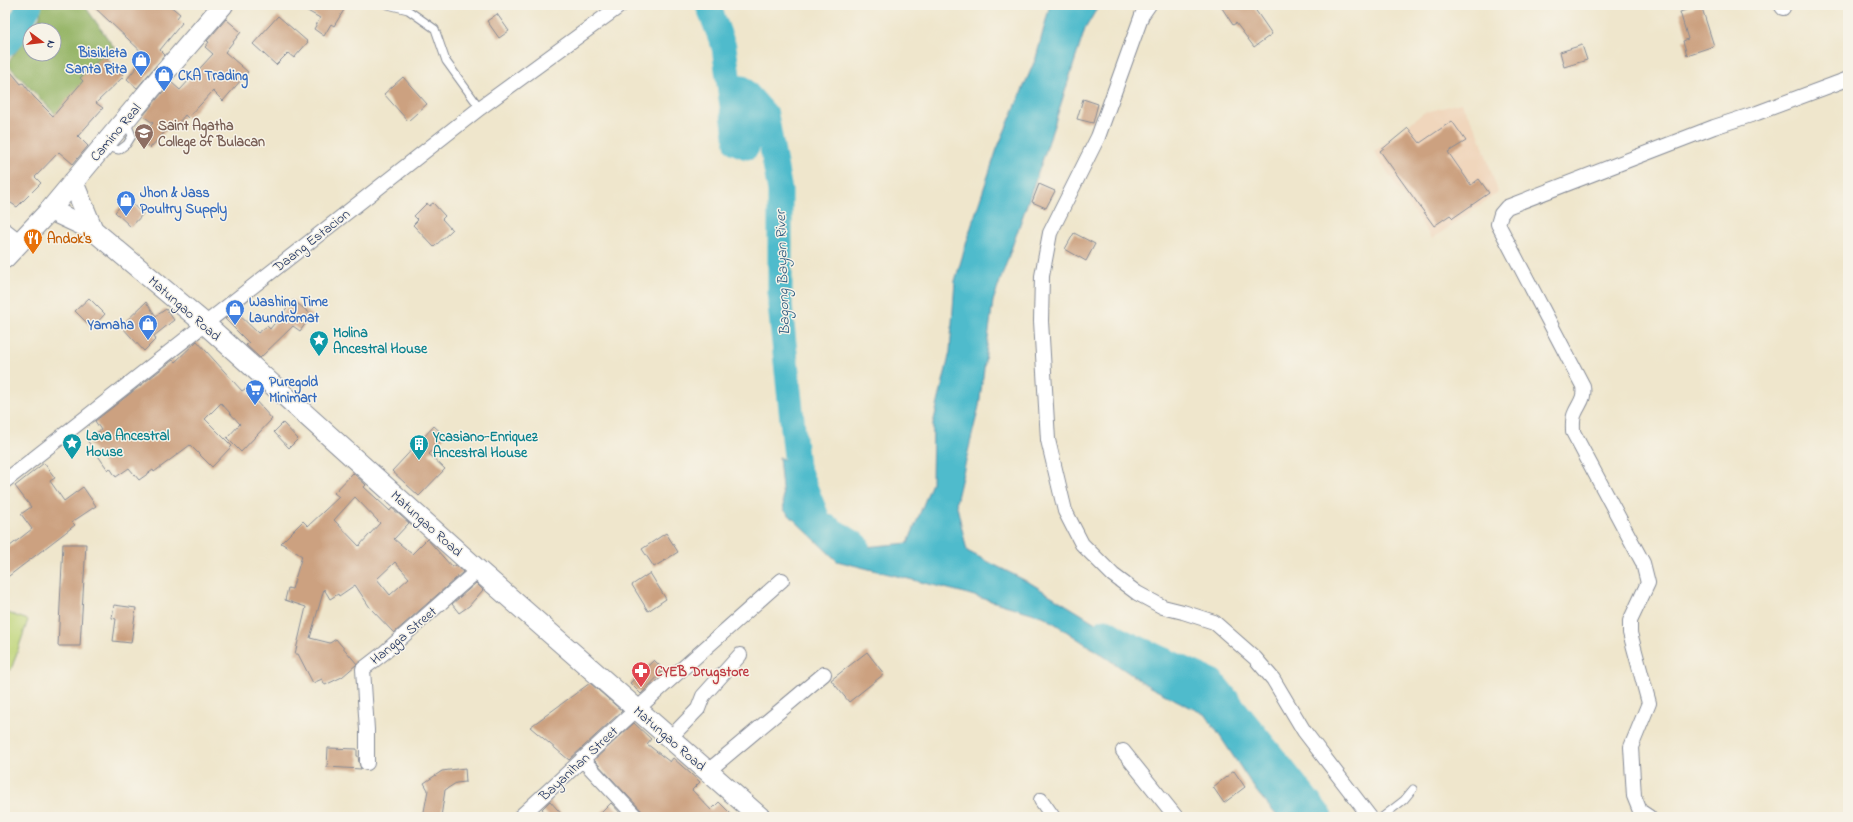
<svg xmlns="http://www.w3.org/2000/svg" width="1853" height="822" viewBox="0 0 1853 822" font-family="'Indie Flower',sans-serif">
<rect width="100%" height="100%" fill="#f7f3e8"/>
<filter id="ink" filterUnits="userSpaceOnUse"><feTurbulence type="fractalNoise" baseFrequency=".025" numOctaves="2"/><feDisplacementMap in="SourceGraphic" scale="8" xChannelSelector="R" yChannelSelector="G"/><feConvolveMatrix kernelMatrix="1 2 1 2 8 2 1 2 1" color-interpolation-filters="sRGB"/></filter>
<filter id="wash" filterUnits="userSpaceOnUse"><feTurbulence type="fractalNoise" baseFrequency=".012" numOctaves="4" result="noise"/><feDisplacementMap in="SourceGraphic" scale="16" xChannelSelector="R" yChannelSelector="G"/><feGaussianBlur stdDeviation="0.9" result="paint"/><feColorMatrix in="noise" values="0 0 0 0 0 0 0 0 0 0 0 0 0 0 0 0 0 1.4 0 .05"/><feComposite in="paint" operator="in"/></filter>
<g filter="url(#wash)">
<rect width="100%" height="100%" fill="#efe6cc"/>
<path fill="#f0d6bc" d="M1461 103 1479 134 1498 192 1432 239 1374 152 1423 113Z"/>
<path fill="#bfd579" stroke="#6d826c" d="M5 612 28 620 11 670 5 668Z"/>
<path fill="#97b669" stroke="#597264" d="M41 5H84L115 49 55 114 7 64 30 32V54H54V30H31L40 17Z"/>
<path fill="#50bbcc" stroke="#367595" d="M1050 5H1099L1085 29 1047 147 993 301 979 406 956 502 967 551 1032 584 1146 654 1232 699 1260 751 1317 806 1323 817H1278L1257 792 1206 715 1150 687 1045 617 961 592 837 561 784 510 779 457 802 470 827 526 865 547 908 543 932 483 933 424 950 352 955 281 972 224 997 149 1036 58Z"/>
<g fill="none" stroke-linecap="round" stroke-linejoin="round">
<path stroke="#50bbcc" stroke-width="25" d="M708 5 724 47 737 143 747 147 742 88 766 115 780 191V305L797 467 819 522 857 545
M5 45 13 36 30 5
M1106 631 1124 642 1213 682 1321 817"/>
</g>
<g id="blocks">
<path fill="#cca180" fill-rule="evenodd" d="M92 5H169L180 14 177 18 182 23 160 50 165 55 137 88 127 79 146 56Z
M297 5H347L334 26 331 24 324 36 314 29 320 18Z
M1220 5H1252L1272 34 1254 47 1236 23 1233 25Z
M1701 5 1714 46 1687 55 1683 41 1688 39 1680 12Z
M497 14 509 31 499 38 487 21Z
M278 16 308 42 294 58 288 53 276 65 253 44Z
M226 19 241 32 225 52 248 72 223 101 213 91 188 118 185 115 175 127 172 124 150 148 139 138 153 123 143 116 171 82 180 90 213 54 205 47 209 42 207 41Z
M1582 45 1587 60 1564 67 1560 52Z
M104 55 124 76 96 103 103 108 78 136 88 146 73 164 59 152 35 177 41 183 17 207 5 199V77L11 72 21 84 23 83 33 96 53 116 83 81 80 78Z
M403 77 427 104 408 121 384 94Z
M1083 99 1098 104 1093 123 1077 119Z
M1452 121 1466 141 1448 152 1471 185 1479 179 1489 193 1453 218 1450 215 1434 226 1380 151 1408 128 1420 143Z
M1039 184 1055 191 1046 208 1032 202Z
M127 199 143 214 131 227 115 212Z
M427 203 429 206 433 203 445 216 442 219 452 230 434 247 413 225 418 220 414 216Z
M1074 233 1095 244 1086 261 1065 249Z
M89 298 105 314 92 328 75 311Z
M293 300 312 315 300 331 293 326 260 358 246 345 249 343 225 319 235 311 258 333 267 326 270 329Z
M146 302 156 316 166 309 174 320 154 336 156 339 144 351 121 326Z
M197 341 242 391 245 389 272 419 241 452 227 438 240 424 221 403 205 419 232 446 212 467 190 445 154 472 153 470 139 480 129 468 116 477 110 468 108 470 87 440 101 430 95 421 173 360 175 362Z
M283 423 298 439 289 448 274 432Z
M434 426 445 436 429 454 445 469 419 496 392 471Z
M44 463 55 478 50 481 64 501 83 487 96 506 72 522 75 525 5 579V550L32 529 21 514 31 507 15 486Z
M353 473 366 485 364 487 390 511 392 508 409 523 394 539 412 554 427 539 452 567 455 565 463 572 394 633 371 609 355 585 339 596 338 594 330 599 324 589 310 638 330 643 336 639 357 664 342 677 325 685 322 679 313 683 298 654H295L306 607 285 600 288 588 292 589 302 556 281 543 303 521 308 526 339 497 334 493ZM355 497 380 523 359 546 334 520ZM395 562 409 578 390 595 377 579Z
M666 533 678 552 654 567 642 549Z
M63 544H86L80 646H58Z
M650 573 666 599 648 611 632 585Z
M476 583 483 590 469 606 459 613 452 604Z
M114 605 136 608 131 643 113 641 116 619 112 618Z
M867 652 884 674 849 702 831 680Z
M654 660 664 670 641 694 630 683Z
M590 683 622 711 569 760 530 727Z
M634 723 651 739 647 744 670 762 673 758 700 782 692 790 711 810 719 802 734 817H644L642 811 594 760Z
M328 748 357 749V756H358L359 763 361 769 327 767Z
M465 768 466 782 456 783 445 790 441 817H423L428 790 424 783 442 771Z
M1234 771 1245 787 1224 803 1213 787Z
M550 801 564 817H549L542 809Z
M611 803 624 817H597Z"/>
</g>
</g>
<g filter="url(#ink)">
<use href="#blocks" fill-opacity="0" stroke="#858a95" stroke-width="1"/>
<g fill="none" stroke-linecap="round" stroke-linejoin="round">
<defs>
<path id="lane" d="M388 5 408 10 435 29 446 61 480 108
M106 147 119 150 127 144 132 136 126 121
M1382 817 1404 800 1413 789"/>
<path id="street" d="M1149 5 1142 15 1098 137 1050 233 1042 276 1041 321 1048 440 1065 511 1082 544 1113 575 1137 593 1163 607 1183 612 1214 622 1255 658 1273 679 1304 731 1370 817
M1781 5 1783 8
M5 230 19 241
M5 481 480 108 621 5
M670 738 698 709 703 696 740 655
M1123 751 1176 817
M582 759 636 817
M367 763V730L363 669 385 652 478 570
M708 771 824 674
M1041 800 1053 817
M520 817 637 709 782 580
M1649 817 1640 811 1634 796 1631 747 1649 703 1630 633V621L1648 583 1643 563 1573 432C1573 425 1572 419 1575 413 1580 402 1585 399 1583 386L1498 224 1501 214 1507 207 1714 127 1757 113 1848 79"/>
<path id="secondary" d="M73 182 93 230
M50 210 93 230 204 323 478 570 760 817
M5 258 50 210 159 79 223 5"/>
</defs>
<use href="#lane" stroke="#858a95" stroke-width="9"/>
<use href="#street" stroke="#858a95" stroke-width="16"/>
<use href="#secondary" stroke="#858a95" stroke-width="22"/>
<use href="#lane" stroke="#fff" stroke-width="7"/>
<use href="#street" stroke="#fff" stroke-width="14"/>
<use href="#secondary" stroke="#fff" stroke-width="20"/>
</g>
</g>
<defs>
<symbol id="shop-pin" viewBox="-11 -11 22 30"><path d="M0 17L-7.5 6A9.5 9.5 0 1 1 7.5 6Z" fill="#3f7fe0" stroke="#f7f3e8"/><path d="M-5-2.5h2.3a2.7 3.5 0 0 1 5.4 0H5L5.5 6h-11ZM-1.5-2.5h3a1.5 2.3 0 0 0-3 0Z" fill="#fff"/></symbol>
<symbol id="university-pin" viewBox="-11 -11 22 30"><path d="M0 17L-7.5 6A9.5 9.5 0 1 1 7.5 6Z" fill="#8d6e63" stroke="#f7f3e8"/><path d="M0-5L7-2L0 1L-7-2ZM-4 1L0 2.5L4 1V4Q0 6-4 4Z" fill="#fff"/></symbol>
<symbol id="restaurant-pin" viewBox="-11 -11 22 30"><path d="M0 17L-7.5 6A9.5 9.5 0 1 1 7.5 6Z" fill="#e8710a" stroke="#f7f3e8"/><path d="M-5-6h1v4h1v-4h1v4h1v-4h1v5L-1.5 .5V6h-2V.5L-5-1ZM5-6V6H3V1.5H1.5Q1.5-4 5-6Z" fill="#fff"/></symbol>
<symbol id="sight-pin" viewBox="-11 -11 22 30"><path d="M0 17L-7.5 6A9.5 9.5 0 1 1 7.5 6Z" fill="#0f9aa8" stroke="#f7f3e8"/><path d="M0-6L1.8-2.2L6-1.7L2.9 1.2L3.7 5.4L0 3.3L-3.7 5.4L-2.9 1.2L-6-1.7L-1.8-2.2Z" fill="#fff"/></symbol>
<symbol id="supermarket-pin" viewBox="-11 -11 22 30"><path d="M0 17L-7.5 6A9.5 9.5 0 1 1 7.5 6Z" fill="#3f7fe0" stroke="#f7f3e8"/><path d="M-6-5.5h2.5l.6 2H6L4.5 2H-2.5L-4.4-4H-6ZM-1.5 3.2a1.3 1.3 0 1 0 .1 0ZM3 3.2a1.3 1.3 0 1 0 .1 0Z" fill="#fff"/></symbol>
<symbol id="building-pin" viewBox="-11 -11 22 30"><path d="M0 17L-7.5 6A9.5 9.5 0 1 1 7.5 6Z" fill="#0f9aa8" stroke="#f7f3e8"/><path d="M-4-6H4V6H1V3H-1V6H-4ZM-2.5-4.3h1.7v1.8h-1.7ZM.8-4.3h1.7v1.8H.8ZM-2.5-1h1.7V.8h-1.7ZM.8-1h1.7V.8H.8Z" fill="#fff"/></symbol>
<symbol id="pharmacy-pin" viewBox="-11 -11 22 30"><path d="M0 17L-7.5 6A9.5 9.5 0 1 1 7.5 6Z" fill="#e0444e" stroke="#f7f3e8"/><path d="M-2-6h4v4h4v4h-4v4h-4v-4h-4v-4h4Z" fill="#fff"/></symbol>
</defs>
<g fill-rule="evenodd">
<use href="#shop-pin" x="130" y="49" width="22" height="30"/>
<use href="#shop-pin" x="153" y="64" width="22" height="30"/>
<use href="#university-pin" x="133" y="122" width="22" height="30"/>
<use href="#shop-pin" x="115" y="189" width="22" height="30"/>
<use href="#restaurant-pin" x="22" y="227" width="22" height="30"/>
<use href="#shop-pin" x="224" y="298" width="22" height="30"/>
<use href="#shop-pin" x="137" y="313" width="22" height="30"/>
<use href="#sight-pin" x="308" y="329" width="22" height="30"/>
<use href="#supermarket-pin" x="244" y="378" width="22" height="30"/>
<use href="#sight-pin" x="61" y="432" width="22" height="30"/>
<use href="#building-pin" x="408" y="433" width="22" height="30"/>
<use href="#pharmacy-pin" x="630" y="660" width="22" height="30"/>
</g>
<g text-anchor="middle" stroke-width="3" stroke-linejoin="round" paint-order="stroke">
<g font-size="14" font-weight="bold" fill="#366cbe" stroke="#f7f3e8" text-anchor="start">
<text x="127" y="57" text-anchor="end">Bisikleta<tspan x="127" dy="16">Santa Rita</tspan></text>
<text x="178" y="80">CKA Trading</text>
<text x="140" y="197">Jhon &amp; Jass<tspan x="140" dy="16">Poultry Supply</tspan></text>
<text x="249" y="306">Washing Time<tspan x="249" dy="16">Laundromat</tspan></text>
<text x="134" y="329" text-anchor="end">Yamaha</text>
<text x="269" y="386">Puregold<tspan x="269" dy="16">Minimart</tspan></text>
</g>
<g font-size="14" font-weight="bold" fill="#785e54" stroke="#f7f3e8" text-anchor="start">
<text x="158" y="130">Saint Agatha<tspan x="158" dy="16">College of Bulacan</tspan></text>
</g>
<g font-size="14" fill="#1b2f5e" stroke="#f7f3e8">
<text transform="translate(115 132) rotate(-50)" y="5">Camino Real</text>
<text transform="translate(311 240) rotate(-38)" y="5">Daang Estacion</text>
<text transform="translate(185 308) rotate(41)" y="5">Matungao Road</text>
<text transform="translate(427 523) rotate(42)" y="5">Matungao Road</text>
<text transform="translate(403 635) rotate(-40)" y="5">Hangga Street</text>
<text transform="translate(670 738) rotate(41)" y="5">Matungao Road</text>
<text transform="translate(578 763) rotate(-43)" y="5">Bayanihan Street</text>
</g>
<g font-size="14" font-weight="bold" fill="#c56008" stroke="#f7f3e8" text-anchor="start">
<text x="47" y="243">Andok's</text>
</g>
<g font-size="14" font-weight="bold" fill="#0d838f" stroke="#f7f3e8" text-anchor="start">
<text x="333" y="337">Molina<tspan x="333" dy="16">Ancestral House</tspan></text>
<text x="86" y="440">Lava Ancestral<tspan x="86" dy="16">House</tspan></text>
<text x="433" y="441">Ycasiano-Enriquez<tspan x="433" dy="16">Ancestral House</tspan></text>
</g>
<g font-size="14" font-weight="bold" fill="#be3a42" stroke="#f7f3e8" text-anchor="start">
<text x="655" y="676">CYEB Drugstore</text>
</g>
<g font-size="15" font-style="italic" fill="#2b597f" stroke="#f7f3e8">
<text transform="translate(782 273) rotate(-92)" y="5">Bagong Bayan River</text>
</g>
</g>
<rect width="1853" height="822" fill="none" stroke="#f7f3e8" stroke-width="20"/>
<g transform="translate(42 42) rotate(105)"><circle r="19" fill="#f7f3e8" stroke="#9fa5b1"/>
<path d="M0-3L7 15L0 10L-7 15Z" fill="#c8321e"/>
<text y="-6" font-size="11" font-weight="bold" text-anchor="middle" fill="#1b2f5e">N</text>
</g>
</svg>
